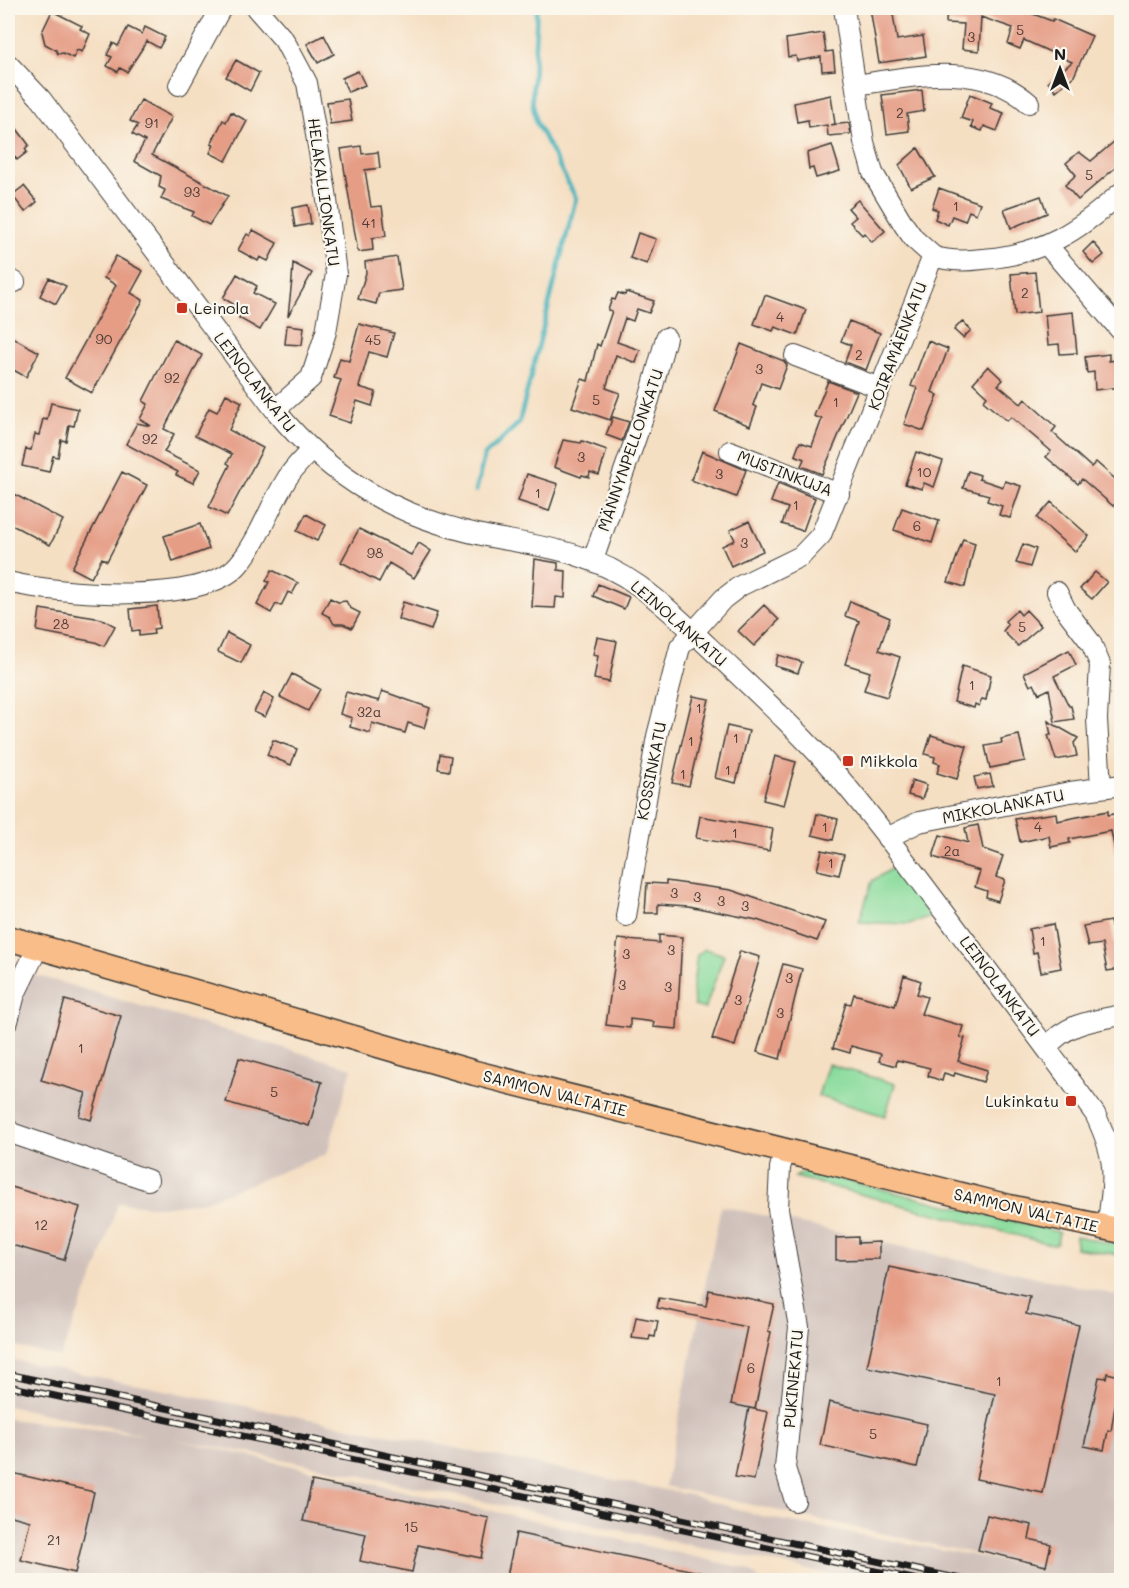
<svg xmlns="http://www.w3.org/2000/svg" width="1129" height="1588" viewBox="0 0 1129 1588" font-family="Mali,sans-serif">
<rect width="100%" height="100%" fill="#fbf7ec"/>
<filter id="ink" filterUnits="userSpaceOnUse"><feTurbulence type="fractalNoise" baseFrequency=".0167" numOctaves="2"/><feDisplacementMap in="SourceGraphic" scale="12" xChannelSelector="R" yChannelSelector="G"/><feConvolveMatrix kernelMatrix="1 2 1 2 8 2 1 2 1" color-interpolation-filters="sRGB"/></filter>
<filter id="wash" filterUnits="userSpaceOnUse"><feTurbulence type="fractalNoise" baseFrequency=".008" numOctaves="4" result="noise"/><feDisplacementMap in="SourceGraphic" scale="24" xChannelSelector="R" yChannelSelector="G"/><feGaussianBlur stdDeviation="1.35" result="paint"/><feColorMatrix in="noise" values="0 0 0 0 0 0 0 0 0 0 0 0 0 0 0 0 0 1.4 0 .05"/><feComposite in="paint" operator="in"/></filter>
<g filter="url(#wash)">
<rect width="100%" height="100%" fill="#f5dfc3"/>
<path fill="#cfc0ba" d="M8 967 352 1068 327 1154 205 1201 162 1207 118 1203 98 1265 60 1357 8 1345Z
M721 1206 1121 1296V1580H857L292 1461 169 1438 748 1569 760 1580H8V1419L147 1435 8 1406V1359L691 1495 764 1517 1041 1568 665 1486Z"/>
<path fill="#89db9c" stroke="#527c5c" stroke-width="1.5" d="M894 867 931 916 909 924 859 922 872 881Z
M705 949 724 955 705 1009 694 1006 693 986 697 955Z
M828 1064 895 1084 885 1116 818 1096Z
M806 1171 1059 1232 1057 1243 1053 1245 795 1177Z
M1076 1236 1121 1246V1255L1076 1248Z"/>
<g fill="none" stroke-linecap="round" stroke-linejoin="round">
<path stroke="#45b4bd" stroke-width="4.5" d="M476 491 484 456 519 423 576 198 536 122 532 99 537 8"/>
</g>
<g id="blocks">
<path fill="#e59d86" d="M870 8H892L897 40 923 36 926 56 879 63Z
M947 8H1017L1052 21 1053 19 1092 36 1074 76 1056 91 1048 82 1072 62 1024 40 1020 49 1008 44 1013 28 981 17 979 51 962 49 964 24 946 23Z
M52 11 82 26 80 29 90 34 82 52 77 50 73 58 63 53 58 54 56 50 45 44 42 32Z
M128 27 142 34 145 27 165 37 159 48 147 41 127 72 120 68 118 72 107 66 112 57 107 55 113 43 118 46Z
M823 33 826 52 833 51 835 70 822 71 821 57 797 61 796 56 788 57 786 39Z
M324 35 334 54 318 63 307 44Z
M236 60 259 73 250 91 226 77Z
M358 71 365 85 348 92 342 78Z
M922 90 924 111 907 114 909 131 887 134 882 95Z
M970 94 992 103 990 108 1004 113 997 131 984 126 982 131 971 127 973 122 961 118Z
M831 95 835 124 830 125 849 123 851 134 828 136 827 125 809 128 808 120 797 122 794 103Z
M348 99 352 121 330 124 327 102Z
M141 100 172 117 152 155 228 196 209 225 192 216 194 212 161 199 165 190 159 187 161 176 134 161 145 141 132 134 138 125 130 121Z
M231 112 247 121 226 161 210 153 214 145 211 144 223 120 226 122Z
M8 117 29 145 25 149 27 152 17 160 8 147Z
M1122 135V162L1078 200 1065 185 1076 175 1066 163 1079 152 1091 161Z
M832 145 840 171 816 178 813 168 809 169 807 153Z
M361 146 362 154 378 152 380 168 365 170 371 207 382 206 386 236 372 238 373 250 358 252 341 149Z
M918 148 935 177 911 188 899 165Z
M24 186 37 202 25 212 12 195Z
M939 188 980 203 976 214 969 211 965 221 952 216 948 225 935 219 938 210 932 208Z
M1041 196 1047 213 1011 228 1004 209Z
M858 200 885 231 872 242 864 233 862 235 850 222 856 217 848 208Z
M308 205 311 224 295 227 292 208Z
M253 230 277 243 268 261 260 257 258 261 238 250 247 234 250 236Z
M638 233 656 239 647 264 630 258Z
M1093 242 1104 255 1093 264 1083 252Z
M116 256 143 271 131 293 143 300 92 393 65 378 116 285 104 278Z
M397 257 402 290 379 293 376 304 358 299 366 273 365 262Z
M293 263 312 273 288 316 292 280Z
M1035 272 1039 312 1015 315 1011 274Z
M237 274 257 286 253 293 275 304 260 330 239 318 243 310 223 298Z
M49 278 66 286 56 304 40 296Z
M626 292 654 301 649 313 637 309 633 321 625 318 617 342 640 350 636 363 616 355 606 388 620 393 610 420 572 407 582 379 588 381 597 344 600 346 612 311 608 310 612 299 615 300 618 293 625 295Z
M765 295 806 310 797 335 775 327 773 331 754 324Z
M1073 312 1077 353 1060 354 1059 344 1048 345 1045 315Z
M849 321 880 333 866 370 845 362 851 345 841 341Z
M962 321 971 330 963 338 954 330Z
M359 324 394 333 387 357 369 352 359 387 376 392 372 406 357 401 350 423 329 416 341 380 334 378 340 358 349 361Z
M287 325 304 327 302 345 285 344Z
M8 335 39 352 26 377 8 367Z
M174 340 202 355 164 429 174 434 164 452 200 470 193 483 176 475 178 472 126 444 137 423 151 426 140 419 148 404 143 401Z
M928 341 948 349 932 392 938 395 924 431 904 424 917 388 911 386Z
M741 344 784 361 787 365 778 389 761 383 753 405 757 407 750 426 715 411Z
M1109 354V361L1118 360 1121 387 1095 390 1094 372 1087 373 1085 357Z
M988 366 1003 380 998 385 1021 404 1025 399 1056 427 1052 432 1091 467 1096 462 1122 485V497L1113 506 1082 479 1078 484 1046 457 1051 451 1011 417 1007 421 983 401 987 396 973 383Z
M828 381 857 392 822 474 801 466 804 459 795 455 800 442 812 446 822 419 814 416Z
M226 394 242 402 229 430 263 448 227 516 209 507 230 465 227 463 232 454 195 436 209 408 217 412Z
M51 403 78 409 74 426 69 425 66 441 61 440 58 457 53 456 49 472 22 466 26 449 31 450 35 434 39 435 43 419 47 420Z
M613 417 629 422 622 441 606 435Z
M563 440 581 443 582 441 607 450 599 475 590 472 589 477 582 475 581 477 554 467Z
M702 451 746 470 736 497 691 480Z
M916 452 943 461 934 487 924 483 922 489 905 484Z
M968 471 980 475 979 479 1003 487 1005 481 1021 486 1010 518 999 515 1002 506 987 501 989 495 963 488Z
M122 472 147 485 107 561 102 558 91 578 72 568Z
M527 474 558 484 549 511 518 501Z
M778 483 815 498 803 531 782 524 788 508 771 502Z
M8 491 63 520 50 545 8 523Z
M1051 502 1089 536 1075 552 1037 518Z
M902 508 939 521 932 543 894 530Z
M306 514 326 525 317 541 297 531Z
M749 521 763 551 731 566 722 546 735 540 730 530Z
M200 524 209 549 173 562 164 536Z
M359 529 411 555 419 543 431 551 414 578 389 563 379 582 341 562Z
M963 539 975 543 965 587 948 582Z
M1023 544 1036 549 1030 567 1016 563Z
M535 559 558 563V570L566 571 565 598 556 597 555 608 532 607Z
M272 570 298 583 292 594 288 592 281 606 276 604 271 613 257 605 269 582 266 581Z
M1095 572 1107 582 1092 599 1080 589Z
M598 584 629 597 624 609 593 596Z
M330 598 338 602 346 601 350 608 360 613 352 628 343 624H334L330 617 322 613Z
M850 601 890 618 879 650 900 657 887 697 864 690 870 672 845 664 859 621 845 616Z
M403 602 437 613 431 630 398 619Z
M764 605 779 620 754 646 738 631Z
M157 606 159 628 153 629 154 634 139 636V630L132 631 130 609Z
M40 609 102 619 115 626 104 646 95 642 37 631Z
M1017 610 1021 615 1026 610 1041 626 1018 646 1003 631 1008 625 1005 621Z
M227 633 250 645 241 663 218 652Z
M597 637 617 641 609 682 594 679 598 656 593 655Z
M1069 650 1076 665 1054 676 1069 706H1071L1074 719 1055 722 1049 689 1039 694 1034 684 1030 686 1024 673Z
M778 655 802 662 798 673 775 666Z
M962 666 991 675 986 700 982 699 979 706 975 704 974 708 954 702Z
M292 674 320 689 308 711 280 697Z
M382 691 430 708 424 728 408 723 405 733 372 723 370 733 350 727 352 718 340 714 346 692 379 701Z
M264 693 274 699 265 717 254 712Z
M693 696 709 699 689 786 672 783Z
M1048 721 1078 738 1074 743 1077 756 1056 760 1048 735H1051Z
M727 726 749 731 736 783 715 778Z
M931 735 967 746 957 779 937 773 940 764 934 762 935 757 925 754Z
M1019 735 1025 761 990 768 985 746 1002 743 1001 739Z
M273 740 297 749 291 765 267 755Z
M440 754 451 756 449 771 438 769Z
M775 756 796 762 784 805 763 800Z
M990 774 993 786 977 789 974 777Z
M912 780 927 785 922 799 908 795Z
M1108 811V815L1119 813 1122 856H1116L1111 831 1069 839 1070 843 1051 847 1049 836 1020 842 1015 819 1056 813 1057 821Z
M817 814 838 819 833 840 812 835Z
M700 816 773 829 769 851 696 838Z
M978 825 983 849 1003 856 996 877 1005 880 998 901 986 897 987 891 975 887 980 871 933 857 940 835 968 843 965 828Z
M822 850 844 855 839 875 817 870Z
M666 881 731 890 825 922 817 941 757 920 688 906 658 904V913H645L647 883 666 884Z
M1110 921 1121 969 1107 971 1102 944 1088 946 1083 926Z
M1053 924 1061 968 1041 972 1037 952 1033 953 1029 929Z
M659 935 682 937 677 1029 653 1027 654 1022 630 1019V1028L606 1025 618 939 659 943Z
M740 951 760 957 735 1046 712 1039Z
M783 964 802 969 780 1059 757 1052Z
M904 975 921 981 917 994 927 997 921 1014 963 1026 960 1037 965 1038 958 1061 987 1070 983 1082 955 1073 954 1076 944 1073 942 1081 928 1076 930 1068 897 1060 896 1066 879 1061 881 1054 851 1046 850 1053 833 1048 846 1003 851 1004 854 994 895 1006Z
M65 1000 121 1016 91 1120 79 1116 86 1093 41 1080Z
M239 1058 322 1082 309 1126 226 1102Z
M8 1186 80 1207 64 1260 8 1244Z
M858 1237V1243L879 1242V1259L836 1260V1238Z
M889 1267 1030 1297 1026 1314 1079 1325 1043 1493 976 1479 995 1394 867 1367Z
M709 1290 774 1304 768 1331 771 1332 755 1409 731 1404 747 1327 657 1308 659 1298 706 1306Z
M636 1317 658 1321 655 1337 650 1336 649 1340 632 1338Z
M1107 1373 1120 1376 1111 1431H1108L1104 1450 1084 1446 1099 1377 1106 1378Z
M829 1402 927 1424 917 1467 820 1445Z
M749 1408 768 1412 754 1480 735 1477Z
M8 1472 94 1492 75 1573 21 1560 30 1521 8 1515Z
M312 1481 489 1518 481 1558 418 1545 412 1572 360 1561 366 1534 303 1521Z
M987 1515 1032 1525 1029 1539 1051 1544 1046 1566 978 1550Z
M516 1533 713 1575V1581H506Z"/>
</g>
</g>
<g filter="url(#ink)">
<use href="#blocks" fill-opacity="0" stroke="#3d3935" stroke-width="1.5"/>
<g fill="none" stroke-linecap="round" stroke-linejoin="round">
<defs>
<path id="minor" d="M256 8 284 40 307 83 326 192 336 274 326 332 311 378 275 410
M8 64 41 99 275 410C332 480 399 518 486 536 543 547 590 551 639 586 672 610 701 640 731 668 767 702 804 737 837 775 875 819 909 866 944 912 994 979 1045 1046 1095 1114 1118 1161 1114 1177 1107 1228
M179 85 221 8
M857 85C913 76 982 61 1029 103
M1047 245 1122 332
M933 256C949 262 967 261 983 259 1044 254 1078 231 1122 192
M8 279 15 282
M795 356 880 388
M730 451 839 494
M593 560 649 400 666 338
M8 582C57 594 203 606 238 565 258 542 269 508 285 482 291 470 302 460 311 450
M1057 592 1066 610 1091 643 1100 664 1097 719 1101 788
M887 838 919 822 1070 792 1122 785
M626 916 657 736 680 647 723 599 740 586 801 556 821 535 933 256 914 239 904 225 873 173 864 142 844 8
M8 1021 15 994 38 947
M1046 1048C1067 1023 1091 1021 1122 1015
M8 1129 11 1133 148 1180
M785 1150 780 1168 778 1209 799 1327 785 1468 795 1501"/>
<path id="major" d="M8 938 475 1073 1009 1207 1122 1231"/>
</defs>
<use href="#minor" stroke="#3d3935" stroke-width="22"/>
<use href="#major" stroke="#3d3935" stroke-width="27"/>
<use href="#minor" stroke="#fff" stroke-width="20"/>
<use href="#major" stroke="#f8bd88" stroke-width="24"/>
<defs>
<path id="rail" d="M8 1374 965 1580
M8 1386 918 1580"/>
</defs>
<use href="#rail" stroke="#1c1c1c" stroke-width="7"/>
<use href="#rail" stroke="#fbf7ec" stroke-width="4.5" stroke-dasharray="14" stroke-linecap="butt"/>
</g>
</g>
<g fill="#c8321e" stroke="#fbf7ec" stroke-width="2">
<rect x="176" y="302" width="12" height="12" rx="3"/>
<rect x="842" y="755" width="12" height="12" rx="3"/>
<rect x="1065" y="1095" width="12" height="12" rx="3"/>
</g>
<g text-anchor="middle" stroke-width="4.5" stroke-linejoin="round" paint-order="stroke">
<g font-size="14" fill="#4e3c36">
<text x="1020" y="35">5</text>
<text x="971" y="42">3</text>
<text x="900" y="118">2</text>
<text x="152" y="128">91</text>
<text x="1089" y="180">5</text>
<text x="192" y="197">93</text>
<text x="956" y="211">1</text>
<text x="369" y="228">41</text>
<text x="1025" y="298">2</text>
<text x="780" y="322">4</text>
<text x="104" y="344">90</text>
<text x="373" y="345">45</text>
<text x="859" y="360">2</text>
<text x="759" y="374">3</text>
<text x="172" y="383">92</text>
<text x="596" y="405">5</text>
<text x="836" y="407">1</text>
<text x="150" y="444">92</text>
<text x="581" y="462">3</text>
<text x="924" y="477">10</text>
<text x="719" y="479">3</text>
<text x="538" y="498">1</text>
<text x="796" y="510">1</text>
<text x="917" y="531">6</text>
<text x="744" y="548">3</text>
<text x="375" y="558">98</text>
<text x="61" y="629">28</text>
<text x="1022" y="632">5</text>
<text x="972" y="690">1</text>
<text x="699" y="713">1</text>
<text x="369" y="717">32a</text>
<text x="736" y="743">1</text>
<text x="691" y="746">1</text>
<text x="728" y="775">1</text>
<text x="683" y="779">1</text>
<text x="825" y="832">1</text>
<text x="1038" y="832">4</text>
<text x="735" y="838">1</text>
<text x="952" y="856">2a</text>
<text x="831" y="868">1</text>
<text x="674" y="898">3</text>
<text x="697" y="902">3</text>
<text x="721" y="906">3</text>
<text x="745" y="911">3</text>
<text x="1043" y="946">1</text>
<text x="671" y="955">3</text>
<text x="626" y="959">3</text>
<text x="789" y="983">3</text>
<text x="622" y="990">3</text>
<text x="668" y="992">3</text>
<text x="738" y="1005">3</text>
<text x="780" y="1018">3</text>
<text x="81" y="1053">1</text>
<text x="274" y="1097">5</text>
<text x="41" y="1230">12</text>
<text x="751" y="1373">6</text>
<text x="999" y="1386">1</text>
<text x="873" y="1439">5</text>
<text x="411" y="1532">15</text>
<text x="54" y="1545">21</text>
</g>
<g font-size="16" fill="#1c1c1c" stroke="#fbf7ec">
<text transform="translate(324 192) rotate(82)" y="6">HELAKALLIONKATU</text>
<text transform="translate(897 346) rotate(-69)" y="6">KOIRAMÄENKATU</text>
<text transform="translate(255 382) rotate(52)" y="6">LEINOLANKATU</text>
<text transform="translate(630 450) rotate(-71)" y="6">MÄNNYNPELLONKATU</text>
<text transform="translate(785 473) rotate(21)" y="6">MUSTINKUJA</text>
<text transform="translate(679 623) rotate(41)" y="6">LEINOLANKATU</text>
<text transform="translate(651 771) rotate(-79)" y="6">KOSSINKATU</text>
<text transform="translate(1003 806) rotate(-11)" y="6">MIKKOLANKATU</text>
<text transform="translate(1000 986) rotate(53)" y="6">LEINOLANKATU</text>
<text transform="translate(555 1093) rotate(14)" y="6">SAMMON VALTATIE</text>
<text transform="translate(1026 1210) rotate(13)" y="6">SAMMON VALTATIE</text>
<text transform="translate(793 1379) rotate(-85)" y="6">PUKINEKATU</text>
</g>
<g font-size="16" fill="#1c1c1c" stroke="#fbf7ec" text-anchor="start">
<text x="194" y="314">Leinola</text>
<text x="860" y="767">Mikkola</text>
<text x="1059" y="1107" text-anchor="end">Lukinkatu</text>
</g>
</g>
<rect width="1129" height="1588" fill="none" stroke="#fbf7ec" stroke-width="30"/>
<g transform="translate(1060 69)" stroke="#fbf7ec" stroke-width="4.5" paint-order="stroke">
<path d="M0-4.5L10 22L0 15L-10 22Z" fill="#1c1c1c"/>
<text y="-9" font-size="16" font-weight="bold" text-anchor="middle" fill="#1c1c1c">N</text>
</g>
</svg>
